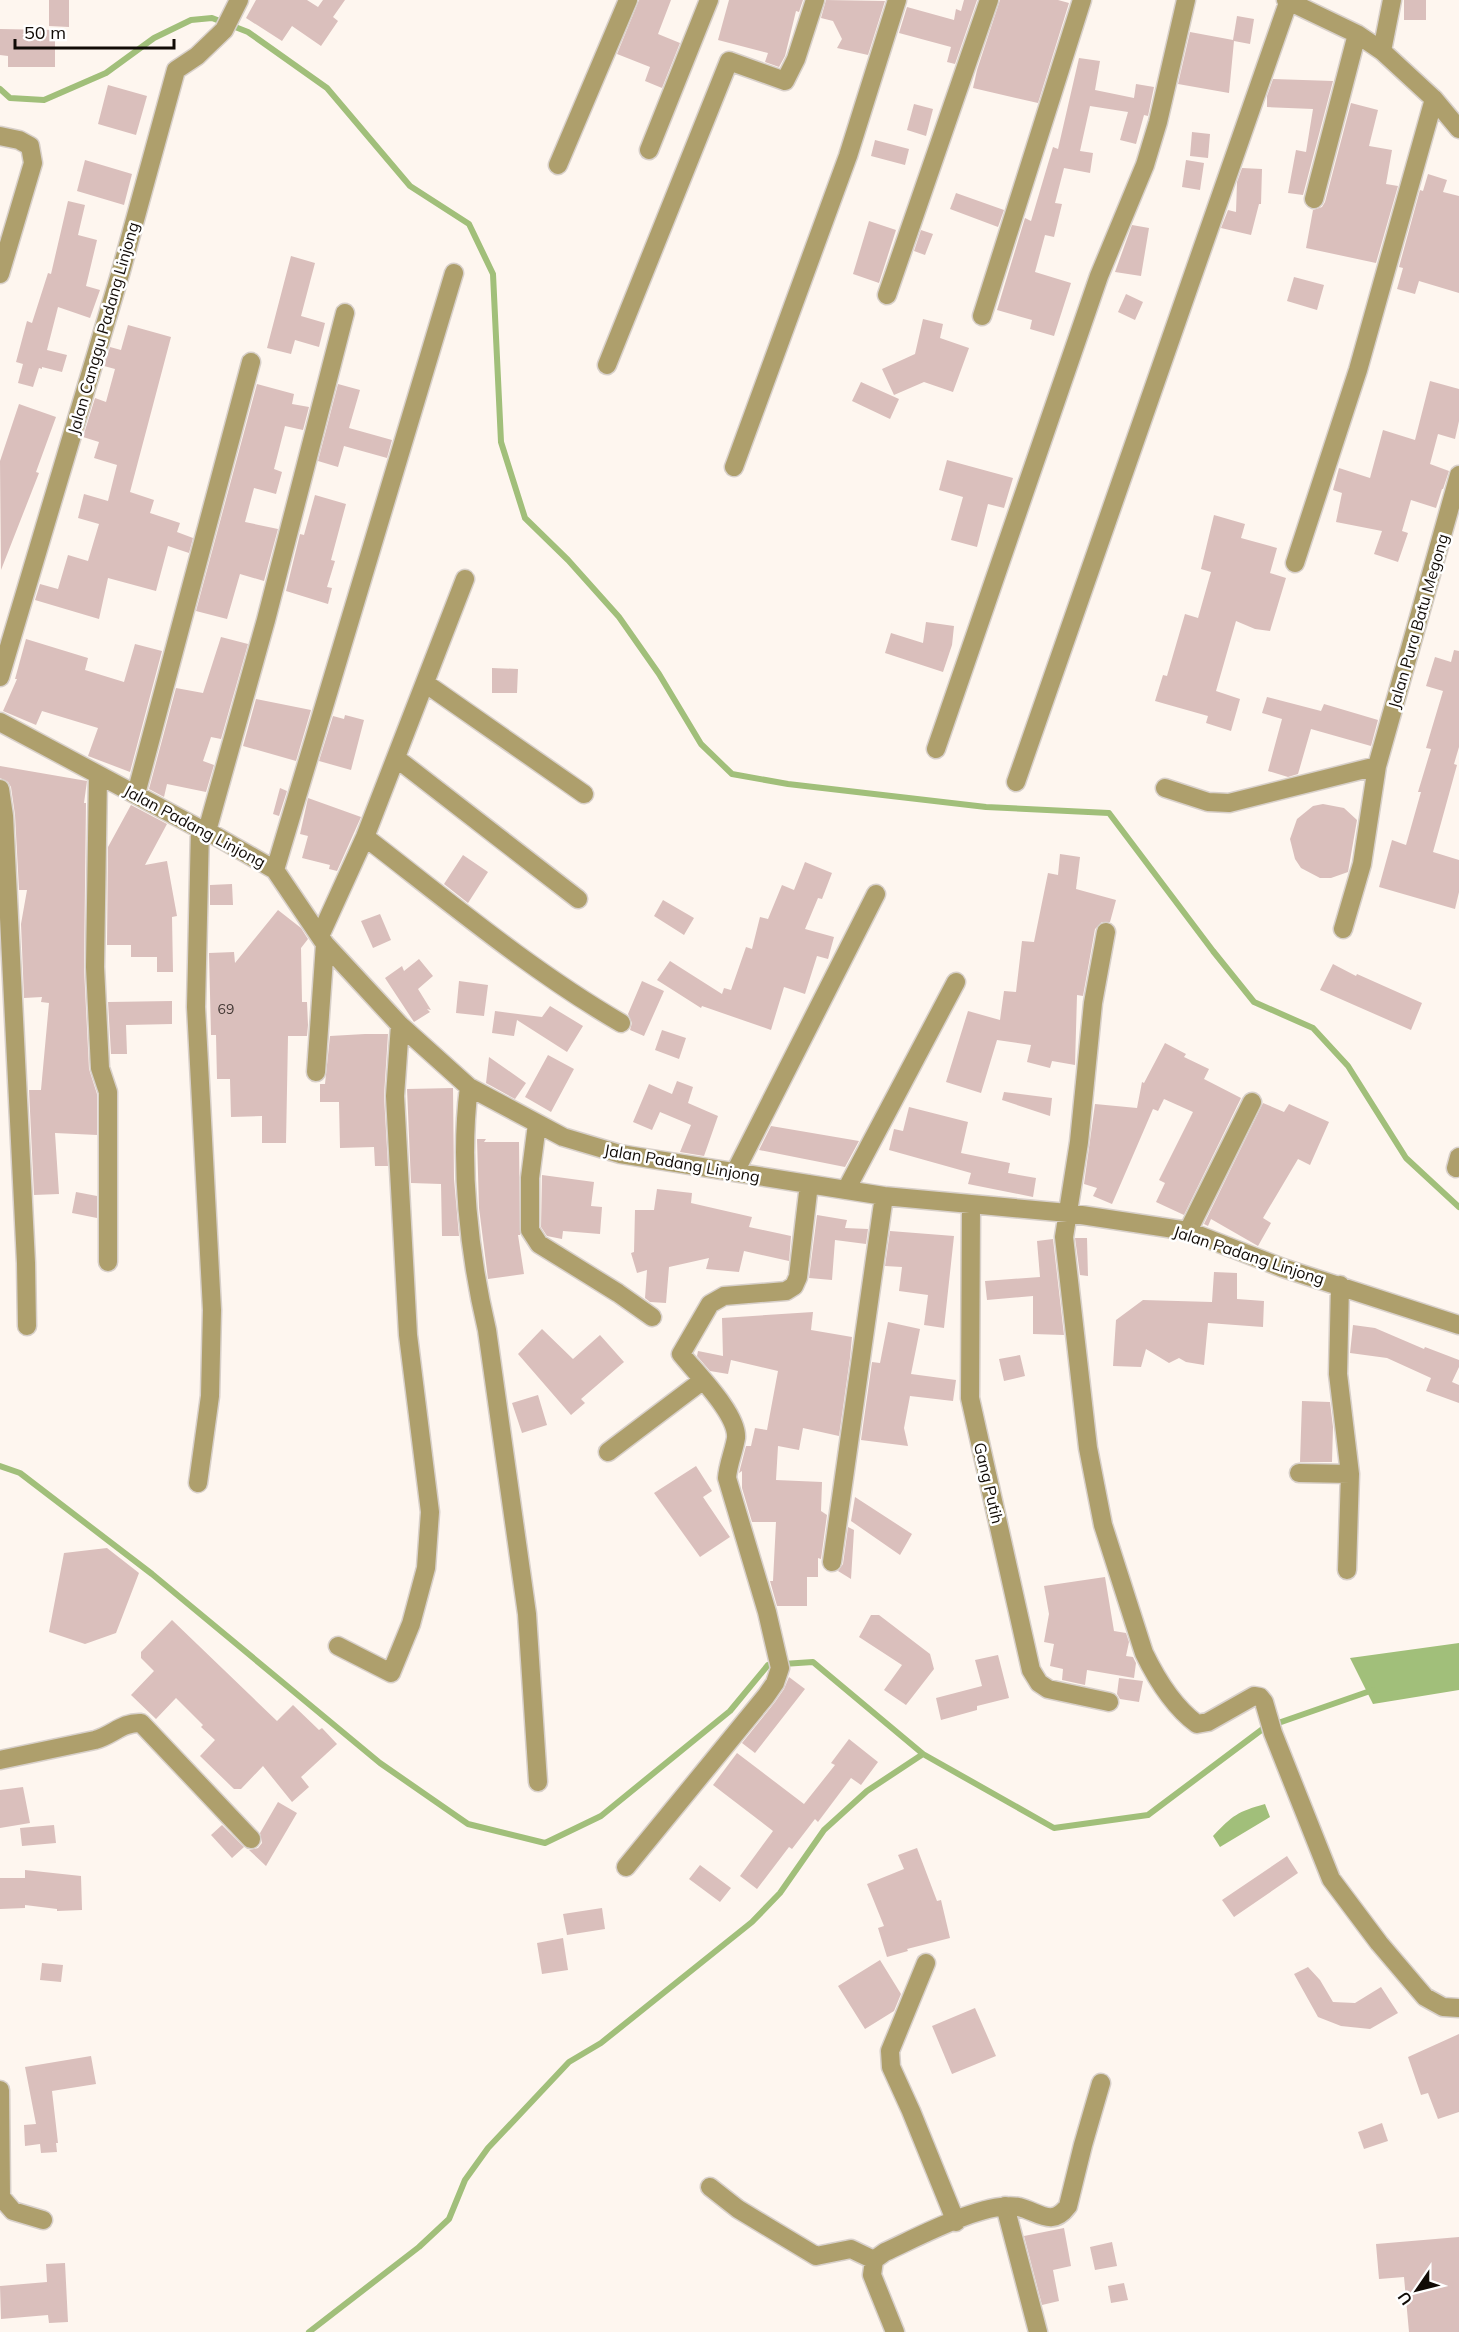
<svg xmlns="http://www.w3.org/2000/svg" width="1459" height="2332" viewBox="0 0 1459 2332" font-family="Mulish,sans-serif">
<rect width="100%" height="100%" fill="#fef6ef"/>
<path fill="#a1bf7a" d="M1459 1643V1690L1373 1704 1350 1658Z
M1265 1804 1270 1817 1220 1847 1213 1836C1233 1815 1237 1812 1265 1804Z"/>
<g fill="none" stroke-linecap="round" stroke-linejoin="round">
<path stroke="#a1bf7a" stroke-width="6" d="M0 89 10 98 44 100 106 73 154 38 191 20 212 18 248 32 327 88 410 186 469 224 493 274 501 442 525 518 568 560 619 617 659 674 701 744 732 774 788 784 986 807 1109 813 1213 951 1254 1002 1313 1028 1348 1066 1406 1158 1459 1207
M0 1466 20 1473 152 1574 380 1763 468 1824 545 1843 601 1816 730 1711 768 1665 813 1662 923 1754 1054 1828 1148 1815 1264 1728 1373 1690
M309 2332 419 2247 449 2219 465 2180 488 2148 569 2062 601 2043 752 1922 780 1893 824 1830 867 1791 923 1754"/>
</g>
<path fill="#dabfbc" d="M49 0H69V27L49 26Z
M256 0H307L318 7 323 0H345L333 17 338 21 321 46 292 26 282 41 246 18Z
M639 0H671L658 34 680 43 662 88 645 81 650 67 617 54Z
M729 0H803L799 12 796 11 785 56 779 67 765 62 768 53 718 40Z
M826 0 885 1 868 55 837 48 842 39 833 21 821 18Z
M964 0H977L955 64 947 62 951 47 899 33 907 7 954 20 956 9 961 11Z
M1000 0H1058L1069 3 1038 103 973 88 977 70Z
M1404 0H1426V20H1404Z
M1237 16 1254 19 1250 44 1234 41 1229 93 1178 84 1190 32 1233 40Z
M0 29 55 30V67H8V56L0 55Z
M1079 58 1100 61 1095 90 1134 98 1136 84 1154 87 1148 116 1144 115 1136 144 1120 140 1128 112 1090 106 1080 151 1093 153 1090 173 1064 168 1055 203 1062 204 1054 237 1045 235 1035 272 1071 283 1054 336 1030 329 1032 320 997 310 1025 218 1031 221 1053 147 1058 149Z
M1273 79 1333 81 1303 195 1288 193 1296 150 1306 152 1313 109 1267 107V96Z
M108 85 147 96 136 135 98 124Z
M1351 103 1378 110 1369 146 1392 150 1386 184 1398 186 1376 263 1306 248 1313 210 1322 207 1325 202Z
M914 104 933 109 926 136 907 130Z
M1192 132 1210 134 1208 158 1190 156Z
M875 140 909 149 905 165 871 156Z
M85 160 132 174 124 205 77 191Z
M1186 160 1204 163 1200 190 1182 187Z
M1242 168 1262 169 1261 204H1259L1251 235 1221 228 1228 210 1236 212 1237 182Z
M1428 174 1447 180 1443 192 1459 196V293L1419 281 1415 294 1397 289 1403 268 1399 267 1420 190 1423 191Z
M956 193 1004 210 998 227 950 209Z
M68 201 85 205 78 235 97 240 86 286 100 290 90 318 58 307 47 350 67 355 62 372 42 367V369L39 368 33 387 18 383 23 364 16 362 27 321 32 323 48 273 51 274Z
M869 221 896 230 879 283 853 274Z
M1132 225 1149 228 1141 276 1115 272Z
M921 230 933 234 925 255 914 251Z
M291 256 315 263 301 316 325 323 319 347 295 340 291 354 267 348Z
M1294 277 1324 285 1317 310 1287 301Z
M1126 294 1143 302 1135 320 1118 312Z
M923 319 943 324 940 338 969 348 953 392 924 382 894 395 882 369 915 354Z
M128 325 171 337 130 492 154 500 150 513 180 523 177 532 193 538 189 553 168 546 156 591 108 578 99 619 35 600 40 584 58 589 68 555 88 561 99 524 78 518 84 494 108 501 117 465 94 458 99 442 83 437 95 398 106 402 115 369 104 366 110 347 121 350Z
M1430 381 1459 389V421L1455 439 1438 434 1430 464 1449 471 1443 489H1442L1436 508 1411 500 1402 531 1408 533 1398 562 1374 554 1382 531 1336 522 1342 493 1333 490 1339 468 1370 478 1383 430 1415 440Z
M861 382 899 399 890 419 852 401Z
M257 384 294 394 292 404 309 407 303 430 285 426 274 469 282 472 276 494 254 488 245 522 278 529 264 581 240 574 227 619 196 611Z
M338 384 360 390 349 428 392 440 387 458 344 446 338 467 318 461Z
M19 404 56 417 36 472 39 473 1 570 0 461Z
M947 460 1013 478 1004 508 988 504 977 547 951 540 963 497 939 490Z
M315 495 346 504 331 560 335 561 327 587 332 588 328 604 286 591 300 534 304 535Z
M1214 515 1245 524 1241 538 1277 548 1270 573 1286 578 1270 631 1255 629 1236 621 1216 691 1240 699 1231 731 1206 723 1208 716 1155 701 1163 675 1167 676 1185 614 1198 618 1211 572 1201 569Z
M926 622 954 626 952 645 943 672 885 653 891 633 923 643Z
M221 637 248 644 221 739 211 737 203 761 214 765 206 792 167 784 164 797 149 789 176 688 203 693Z
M26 639 88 658 85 670 124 682 135 644 162 651 130 772 88 756 98 728 42 711 36 725 3 711 17 679H15Z
M1454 650 1459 651V747L1454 764 1457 765 1433 852 1459 860V892L1455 909 1379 887 1392 840 1406 845 1421 792H1418L1431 749 1426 748 1443 691 1426 686 1435 657 1451 662Z
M492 668 518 669 517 693H492Z
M1267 697 1321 711 1324 704 1378 720 1371 746 1311 729 1298 774 1288 777 1268 771 1282 719 1262 713Z
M256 699 311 710 296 761 243 746Z
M345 715 364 720 351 770 319 761 333 716 344 719Z
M0 766 87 781 84 803H86L84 968 89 1069 97 1094V1135L55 1133 59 1194 34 1195 29 1090H41L49 1003 41 1002 42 997 24 998 21 924 27 890H19L15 815 11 787 8 782 0 778Z
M280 788 287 791 279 816 273 814Z
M308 798 361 817 337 871 329 869 330 865 302 858 308 836 300 834Z
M1323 804 1344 808 1357 820 1348 872 1331 878H1320L1301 868 1295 859 1290 839 1297 819 1313 806Z
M131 805 167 824 145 865 167 861 177 916 172 917 173 972H157V957H131V945H107L108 847Z
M1060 854 1080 857 1076 889 1116 900 1110 922H1102L1095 929 1083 996 1077 995 1075 1065 1052 1061 1050 1068 1027 1062 1031 1045 997 1040 981 1093 946 1082 968 1011 1000 1020 1004 991 1016 992 1022 941 1034 942 1048 873 1058 875Z
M463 855 488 872 468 903 444 884Z
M805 862 832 873 822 899 818 898 805 929 834 937 828 959 817 956 805 994 784 987 771 1030 702 1006 701 1008 657 980 670 961 722 994 724 988 731 990 746 947 752 949 760 917 768 919 782 885 794 890Z
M232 884 233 905H210V885Z
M663 900 694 918 684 935 654 916Z
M278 910 301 928 308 939 301 948 302 1002H307L308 1025 307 1036H288L286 1143H262V1116L231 1117 230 1079H217L216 1035H211L209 953 234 952 235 963Z
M380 914 391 940 373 948 361 921Z
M419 959 433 976 418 989 431 1010 427 1009 430 1012 414 1022 385 978 402 966 404 971Z
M1333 964 1356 976 1357 974 1422 1003 1411 1030 1320 990Z
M459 981 488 985 484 1016 456 1013Z
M642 981 664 991 644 1036 630 1030 632 1023 628 1014Z
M172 1001V1024L126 1025 127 1054H111L108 1002Z
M550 1006 583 1026 567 1052 517 1020 514 1036 492 1033 495 1011 542 1017Z
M662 1030 686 1038 679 1059 655 1050Z
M365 1034H388L384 1096 388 1166H375L374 1147 340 1148 339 1102H320V1084H325L330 1036Z
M1165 1043 1186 1054 1184 1057 1209 1069 1204 1079 1241 1098 1184 1215 1156 1202 1165 1183 1159 1180 1193 1112 1164 1099 1158 1111 1153 1109 1112 1204 1093 1196 1097 1188 1084 1184 1095 1104 1137 1108 1142 1082 1144 1083Z
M548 1055 574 1069 551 1112 525 1097Z
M489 1057 526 1083 515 1099 486 1083Z
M677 1081 693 1087 688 1103 718 1116 704 1156 680 1152 691 1125 660 1112 652 1130 633 1122 649 1084 672 1094Z
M453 1088 454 1179 459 1236H442L441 1184 411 1183 407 1089Z
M1004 1092 1052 1098 1050 1116 1002 1100Z
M1263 1103 1284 1112 1289 1104 1329 1122 1310 1165 1298 1159 1263 1218 1271 1223 1258 1246 1211 1219 1208 1226 1204 1224Z
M909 1107 968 1122 961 1153 1010 1163 1008 1173 1036 1178 1033 1197 968 1184 971 1173 889 1150 894 1129 903 1131Z
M771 1126 859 1141 845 1167 759 1150Z
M477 1139H486L484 1142H519L520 1235H518L524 1274 488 1279 479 1208Z
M542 1175 594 1182 591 1206 602 1207 600 1234 563 1231 562 1239 547 1236 541 1227Z
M657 1189 692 1193 691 1203 752 1217 749 1227 791 1236 789 1261 744 1251 739 1272 706 1269 709 1258 669 1267 666 1303 650 1302 645 1298 647 1270 637 1273 631 1253 634 1252 635 1210H654Z
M76 1192 97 1196V1218L72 1213Z
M817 1215 847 1220 845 1228 868 1229 866 1244 835 1240 832 1280 809 1278Z
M890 1231 954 1236 944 1328 924 1325 928 1295 899 1291 902 1267 885 1266Z
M1075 1238H1087L1088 1276 1080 1275Z
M1053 1239 1064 1335 1033 1334V1296L987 1300 985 1281 1040 1277 1037 1241Z
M1214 1272 1237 1273V1299L1264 1301 1263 1327 1208 1323 1204 1365 1186 1362 1179 1358 1169 1363 1146 1349 1141 1367 1113 1366 1116 1320 1143 1300 1212 1302Z
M813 1312 811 1330 852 1337 850 1358 839 1436 803 1428 799 1450 778 1446 776 1480 822 1482 821 1511 827 1515 821 1559 818 1558V1577H807V1606H777L770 1581H773L776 1522H752L742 1488V1471L739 1473 746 1446H751L755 1428 767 1430 778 1371 731 1360 728 1374 710 1371 697 1356 698 1351 723 1356 722 1318Z
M888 1322 920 1329 911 1374 956 1380 953 1401 910 1396 904 1428 908 1446 861 1440 872 1362 880 1363Z
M1353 1325 1375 1328 1424 1349 1425 1347 1459 1360V1367L1452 1382 1459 1385V1403L1426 1391 1431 1378 1387 1358 1350 1353Z
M542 1329 573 1359 600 1335 624 1362 581 1399 585 1403 571 1415 518 1354Z
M1020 1355 1025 1376 1004 1381 999 1359Z
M538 1395 547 1425 522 1433 512 1403Z
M1302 1401 1330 1402 1333 1427 1332 1462H1300Z
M696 1466 712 1491 703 1497 730 1537 700 1557 654 1493Z
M855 1497 912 1534 900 1555 851 1521Z
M848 1527 854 1530 851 1579 838 1571 843 1564Z
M107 1548 139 1573 116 1633 85 1644 49 1632 64 1553Z
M1105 1577 1114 1631 1126 1633 1129 1642 1126 1656 1133 1657 1136 1663 1134 1678 1087 1670 1085 1685 1062 1680 1063 1669 1050 1666 1054 1644 1044 1642 1049 1614 1044 1586Z
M871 1615H879L930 1654 934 1669 906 1705 884 1690 902 1665 859 1637Z
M172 1620 277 1721 293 1705 319 1730 322 1728 337 1744 301 1777 309 1787 292 1802 263 1766 241 1789H234L200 1756 215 1740 201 1727 203 1725 176 1698 156 1719 131 1695 154 1671 141 1658V1652Z
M998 1655 1009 1698 977 1706V1710L941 1720 936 1698 982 1686 975 1660Z
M789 1677 805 1689 755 1753 742 1743 775 1702 784 1689Z
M1119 1678 1143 1681 1139 1702 1120 1699 1117 1694Z
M849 1739 878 1762 861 1785 851 1778 818 1822 815 1819 792 1849 789 1847 757 1889 740 1876 773 1831 713 1785 737 1753 804 1804 835 1765 831 1763Z
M23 1787 30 1823 0 1828V1790Z
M278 1802 297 1813 266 1866 249 1850 258 1848 262 1843 260 1833Z
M54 1825 56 1843 22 1846 20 1828Z
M222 1825 244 1847 232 1858 211 1835Z
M917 1848 937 1901 941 1900 950 1938 907 1949 908 1951 887 1957 878 1928 884 1926 867 1884 904 1869 898 1855Z
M1287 1856 1298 1873 1234 1917 1222 1900Z
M700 1865 731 1888 720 1902 689 1879Z
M25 1870 81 1876 82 1910 57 1911V1909L25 1905V1908L0 1909V1878H25Z
M602 1908 605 1929 567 1935 563 1914Z
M563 1938 568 1970 542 1974 537 1943Z
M880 1960 901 1994 894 2011 865 2029 838 1986Z
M42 1963 63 1965 61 1982 40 1980Z
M1308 1967 1320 1980 1333 2002 1355 2003 1381 1987 1398 2013 1370 2029 1341 2026 1318 2017 1294 1974Z
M975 2008 996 2056 952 2074 932 2026Z
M1459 2034V2112L1438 2119 1428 2093 1421 2095 1408 2057Z
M91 2056 96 2084 52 2091 58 2143H56L57 2152 41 2153 40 2144 25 2146 24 2125 36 2124 25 2067Z
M1382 2123 1388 2141 1364 2149 1358 2132Z
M1064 2228 1071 2266 1053 2270 1059 2301 1042 2305 1024 2236Z
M1459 2237V2332H1409L1404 2277 1379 2279 1376 2244Z
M1112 2242 1117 2266 1095 2270 1090 2247Z
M65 2263 68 2322 49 2323 48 2315 1 2319 0 2286 47 2282 46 2264Z
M1124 2283 1128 2300 1111 2303 1108 2286Z"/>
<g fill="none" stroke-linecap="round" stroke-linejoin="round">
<defs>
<path id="minor" d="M1286 0 1357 34 1382 51 1434 99 1459 129
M1382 51 1392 0
M0 136 19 140 30 146 33 163 0 274
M649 150 709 0
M558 165 628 0
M1314 199 1357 34
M887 295 989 0
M982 316 1082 0
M607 365 729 61 785 81 796 59 815 0
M734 467 848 156 897 0
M1295 563 1358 370 1434 99
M0 677 121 271 176 70 197 56 224 30 239 0
M425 683 584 794
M0 722 200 829 207 831 275 870 325 944 400 1025 469 1087 563 1137 620 1154 884 1196 1068 1213 1188 1231 1283 1268 1459 1325
M936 749 1099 276 1145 165 1158 122 1186 0
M396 758 578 899
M98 775 95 967 100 1068 108 1092V1262
M1016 782 1289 0
M1165 788 1208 802 1229 803 1377 766
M0 789 4 816 26 1263 27 1326
M136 794 251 362
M207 831 266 620 345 313
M365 837C448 901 530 970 621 1023
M275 870 454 273
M1343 929 1362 864 1377 766 1459 475
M1106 932 1093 1003 1079 1142 1064 1237 1088 1448 1103 1525 1144 1653C1156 1678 1174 1707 1197 1724L1208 1722 1254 1696 1260 1697 1264 1702 1273 1733 1331 1879 1379 1943 1425 1997 1443 2007 1459 2008
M320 936 365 837 465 579
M316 1072 325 944
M469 1087C459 1165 469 1254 487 1330L527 1614 538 1782
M537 1124 530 1178V1230L539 1244 618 1293 652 1317
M1456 1168 1459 1157
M735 1172 876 894
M846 1190 956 982
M971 1205 970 1398 1031 1670 1039 1683 1048 1689 1109 1702
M1188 1231 1252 1102
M1340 1285 1338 1374 1350 1474 1347 1570
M608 1452 702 1381
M1299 1473 1350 1474
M198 1483 210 1396 212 1310 196 1007 200 829
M832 1562 884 1196
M338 1646 391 1673 411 1624 426 1568 430 1512 408 1335 395 1096 400 1025
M0 1760 95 1740C113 1735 122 1722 141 1723L251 1839
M626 1867 766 1696 775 1683 780 1668 767 1612 727 1478C728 1464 734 1451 736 1438 738 1414 696 1373 681 1354L710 1304 724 1296 786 1291 794 1286 798 1277 809 1184
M926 1963 890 2051 891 2067 911 2111 956 2222
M0 2090 1 2197 13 2211 43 2220
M710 2187 738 2209 816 2256 851 2249 874 2260
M1005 2206 1038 2332
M895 2332 872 2275 874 2260 885 2252C916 2238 986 2200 1019 2207 1039 2212 1052 2228 1068 2206L1083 2145 1101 2083"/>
</defs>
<use href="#minor" stroke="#d8d0ca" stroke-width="21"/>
<use href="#minor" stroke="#ae9f6c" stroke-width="18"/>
</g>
<g text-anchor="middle" stroke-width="5" stroke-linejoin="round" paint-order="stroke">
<g font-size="14" fill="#433834">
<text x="226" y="1014">69</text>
</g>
<g font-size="16" fill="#110b06" stroke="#fff">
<text transform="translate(103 328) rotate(-74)" y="6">Jalan Canggu Padang Linjong</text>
<text transform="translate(1418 621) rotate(-74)" y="6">Jalan Pura Batu Megong</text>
<text transform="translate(195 826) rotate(28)" y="6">Jalan Padang Linjong</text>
<text transform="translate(682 1163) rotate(10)" y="6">Jalan Padang Linjong</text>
<text transform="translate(1249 1255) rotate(18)" y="6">Jalan Padang Linjong</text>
<text transform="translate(989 1483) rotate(77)" y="6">Gang Putih</text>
</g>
</g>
<g transform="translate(1417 2290) rotate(235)" stroke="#ffffff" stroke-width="4.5" paint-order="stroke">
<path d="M0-4.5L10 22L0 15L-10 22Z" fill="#110b06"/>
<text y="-9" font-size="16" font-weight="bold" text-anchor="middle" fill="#110b06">U</text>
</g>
<path d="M15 39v9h159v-9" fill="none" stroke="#110b06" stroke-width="3"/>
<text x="24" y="39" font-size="18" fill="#110b06" stroke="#ffffff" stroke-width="4.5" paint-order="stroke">50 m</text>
</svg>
